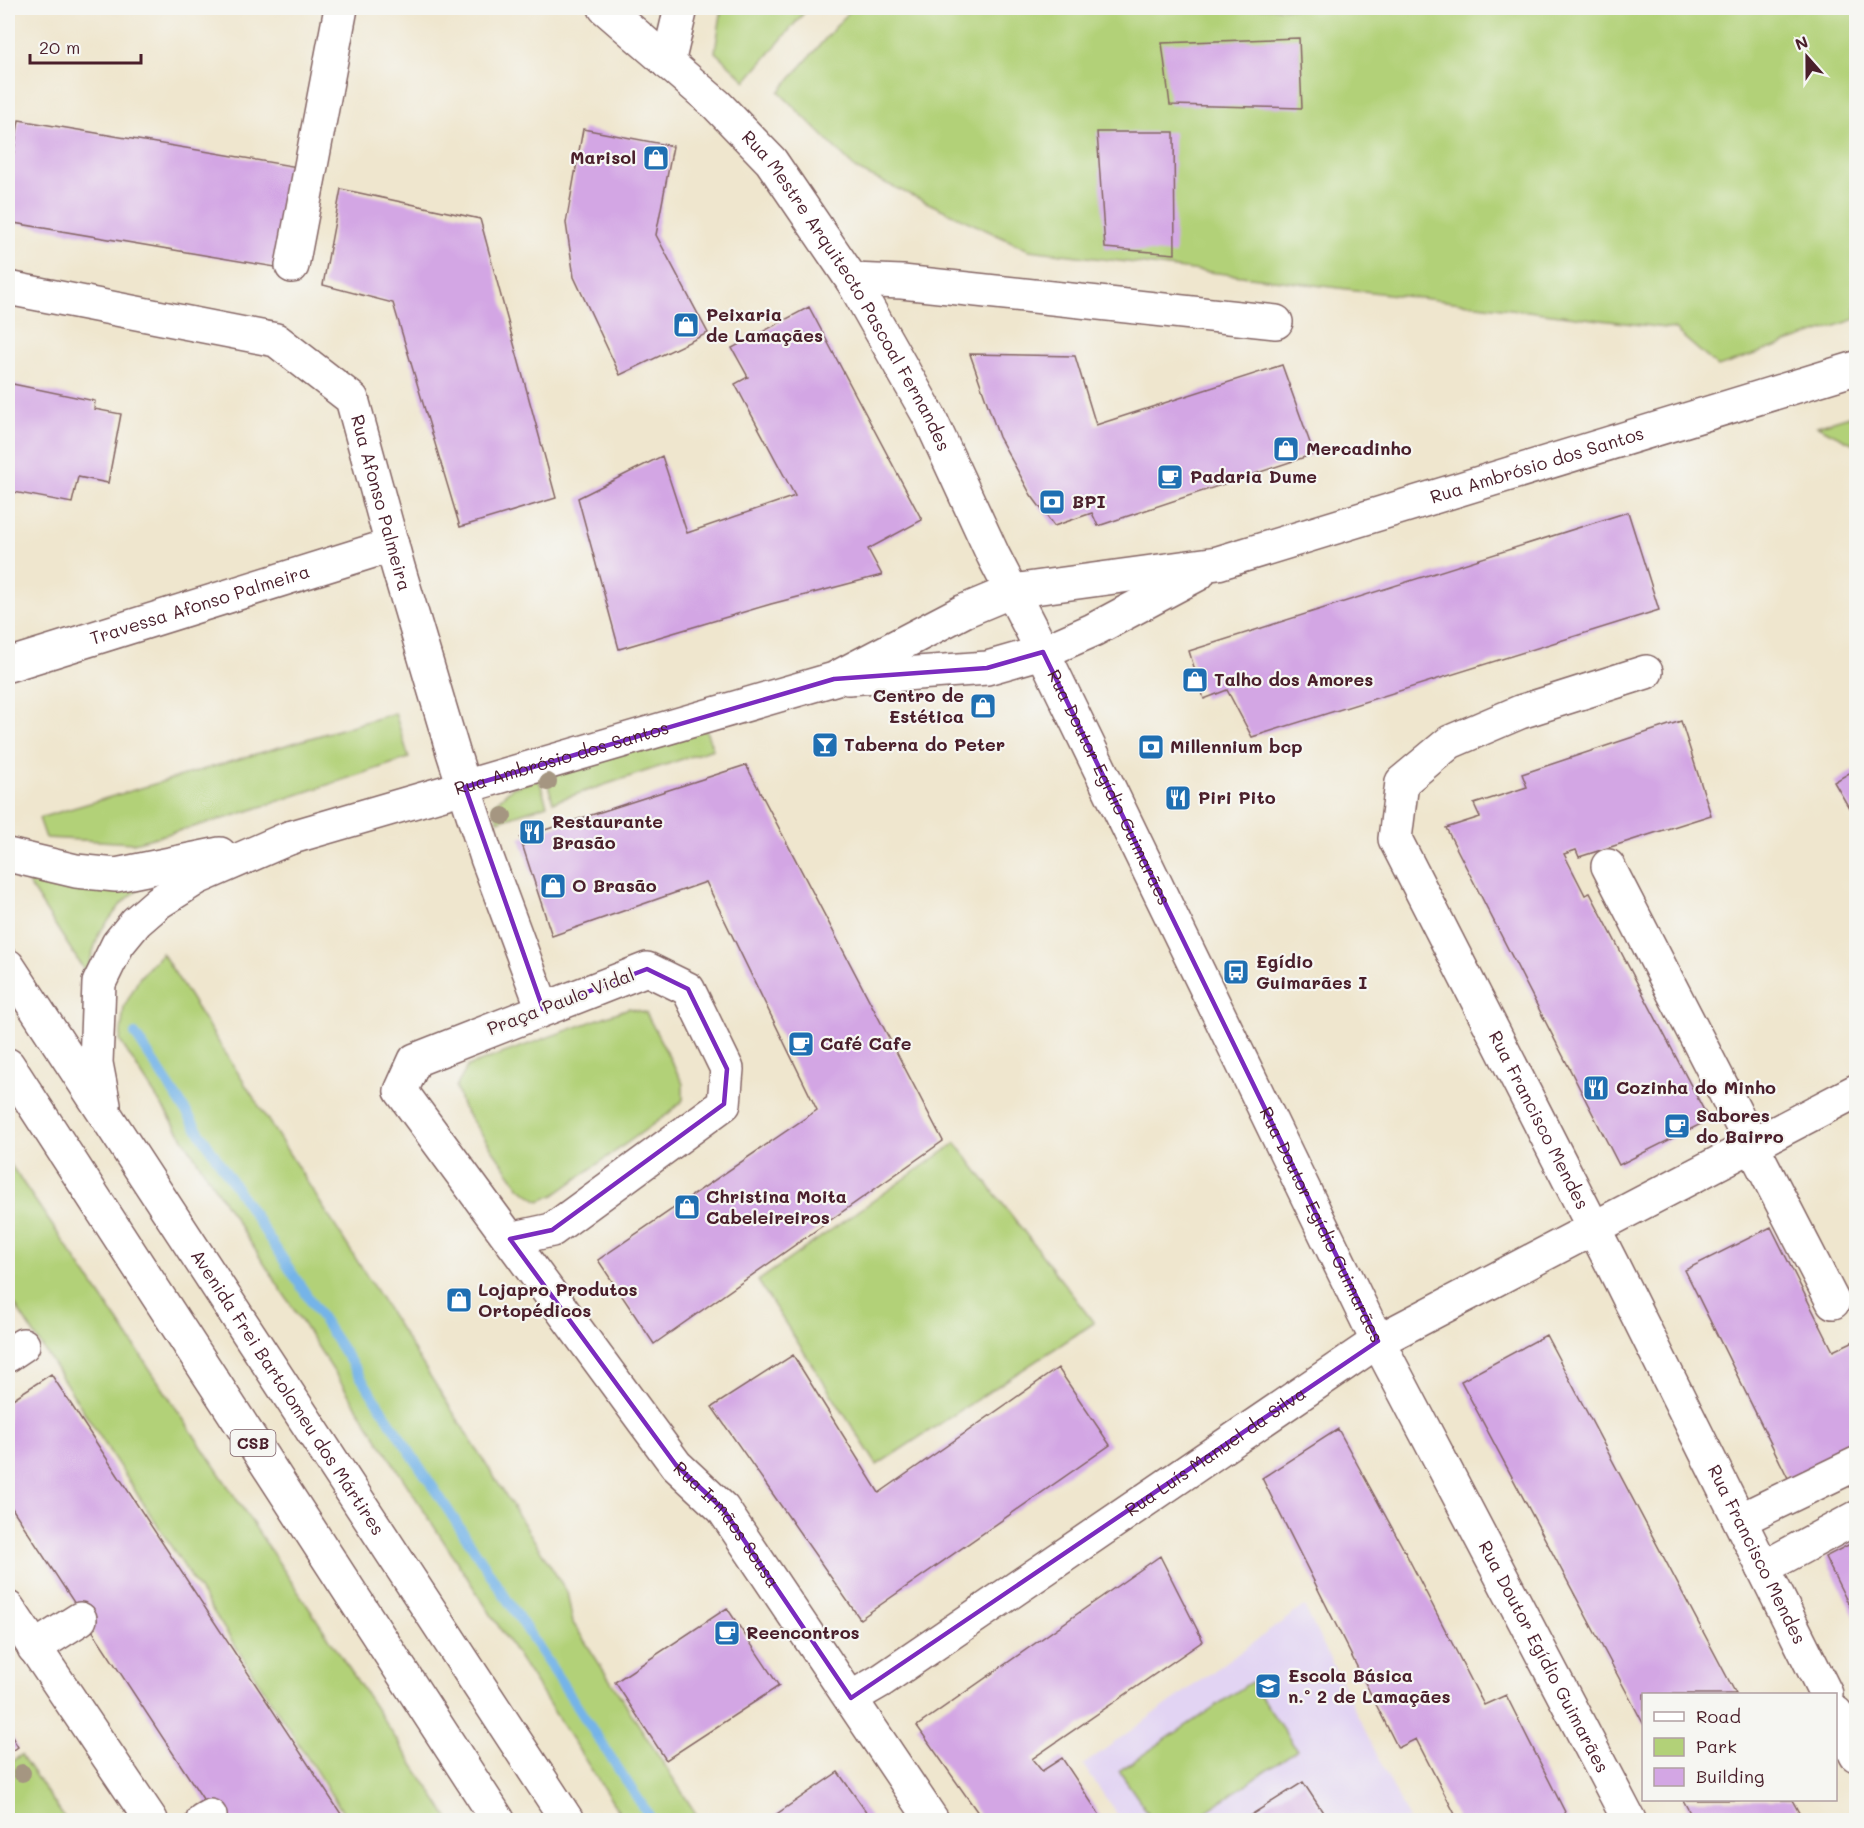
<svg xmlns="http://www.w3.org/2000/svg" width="1864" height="1828" viewBox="0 0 1864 1828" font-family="Mali,sans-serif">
<rect width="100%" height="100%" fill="#f6f6f2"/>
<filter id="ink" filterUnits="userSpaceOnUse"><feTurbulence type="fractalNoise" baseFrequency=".0167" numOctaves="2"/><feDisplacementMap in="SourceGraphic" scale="12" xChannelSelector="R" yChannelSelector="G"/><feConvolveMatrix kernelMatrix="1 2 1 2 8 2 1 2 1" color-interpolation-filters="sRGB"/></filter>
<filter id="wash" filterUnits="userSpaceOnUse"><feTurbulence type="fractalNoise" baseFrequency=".008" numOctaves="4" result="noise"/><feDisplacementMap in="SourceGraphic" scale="24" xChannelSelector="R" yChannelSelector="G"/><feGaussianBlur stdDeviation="1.35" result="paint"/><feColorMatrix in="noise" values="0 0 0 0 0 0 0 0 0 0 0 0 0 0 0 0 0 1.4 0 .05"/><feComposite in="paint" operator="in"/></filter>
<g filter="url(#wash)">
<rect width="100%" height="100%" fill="#efe6ce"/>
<path fill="#e2d4f3" d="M1304 1606 1409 1820H1121L1083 1765Z"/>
<path fill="#b2d178" stroke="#7e7852" stroke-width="1.5" d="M722 8H808L746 81 715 52Z
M852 8H1856V319L1718 367 1674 329 1029 250 857 170 779 92Z
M1856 414V445L1817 426Z
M395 713 409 758 230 817 134 843 46 838 39 818Z
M704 726 713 749 553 802 546 778Z
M539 779 547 805 498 821 493 805 512 788Z
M21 872 154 877 122 903 99 933 86 973Z
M162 953 567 1592 573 1623 700 1820H624L120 1041 124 1007 140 977Z
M629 1008 646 1013 683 1084V1100L669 1113 554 1195 539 1201 520 1188 463 1108 456 1087 468 1066Z
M956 1143 1094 1323 877 1465 758 1281Z
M8 1161 118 1321 450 1820H348L340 1808 8 1294Z
M1251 1682 1297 1750 1193 1820H1153L1119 1771Z
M21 1755 66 1820H8V1764Z"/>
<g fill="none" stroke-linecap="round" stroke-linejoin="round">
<path stroke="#75b4e8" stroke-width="10" d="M135 1034 652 1820"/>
</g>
<g id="blocks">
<path fill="#d3a6e4" d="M1299 38 1302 108 1170 105 1162 43Z
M19 120 298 167 281 268 8 222V155L13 156Z
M583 129 673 146 656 235 708 333 620 375 574 277 566 223Z
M1097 132H1174L1175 254 1105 248Z
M341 189 480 219 556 498 460 527 393 303 323 285Z
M809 307 922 520 868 549 882 575 771 604 619 649 578 498 662 456 687 533 795 496 735 384 748 377 732 348Z
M970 354 1075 356 1096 425 1282 365 1314 454 1098 526 1092 513 1054 526 1031 495 999 437Z
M8 383 95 401 94 409 121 414 108 483 78 477 72 503 8 491Z
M1628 512 1659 610 1252 737 1227 690 1204 699 1189 651Z
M1681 721 1711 815 1579 857 1576 850 1564 854 1585 895 1590 893 1709 1120 1619 1165 1446 828 1480 817 1474 804 1527 787 1522 774Z
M746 765 943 1141 654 1344 598 1260 817 1110 706 882 552 936 520 838Z
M1856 769V820L1834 782Z
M1771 1227 1833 1351 1856 1340V1447L1789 1480 1685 1270Z
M1546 1335 1736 1694H1644V1725L1461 1381Z
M793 1355 879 1493 1058 1368 1110 1445 860 1619 712 1407Z
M51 1374 345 1820H215L205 1802 8 1502V1402Z
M1338 1429 1402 1546 1484 1705 1506 1695 1569 1820H1458L1416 1739 1398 1748 1262 1478Z
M1856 1541V1619L1825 1557Z
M1160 1556 1203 1641 1032 1759 1042 1771 1062 1758 1103 1820H983L917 1726Z
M727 1608 779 1686 666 1760 615 1682Z
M8 1730 18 1747 8 1754Z
M838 1772 872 1820H768Z
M1303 1782 1328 1820H1243Z
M1683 1800H1792L1803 1820H1694Z"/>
</g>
</g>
<g filter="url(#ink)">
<use href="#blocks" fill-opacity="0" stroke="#846564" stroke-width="1.5"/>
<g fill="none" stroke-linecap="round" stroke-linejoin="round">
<defs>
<g id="minor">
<path id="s1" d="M605 8 717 105 771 161 852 280 929 416 993 555 1043 652 1372 1330 1629 1820"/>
<path d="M668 63 681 8"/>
<path d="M292 266 341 8"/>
<path d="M852 280 902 282 1276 322"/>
<path id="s2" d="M8 288 276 340 352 399 398 567 453 752 487 858 543 1009"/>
<path id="s3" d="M8 665 392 545"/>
<path id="s4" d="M1646 672 1520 712 1450 742 1402 782 1395 839 1612 1264 1826 1694"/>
<path d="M848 678 987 668 1043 652 1093 630 1198 574"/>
<path id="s5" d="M289 838 834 679 964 611 1012 591 1218 563 1856 368"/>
<path d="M1608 866 1833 1302"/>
<path id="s6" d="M510 1239 552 1230 724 1104 727 1069 688 989 647 969 415 1060 401 1091 676 1465 723 1509 932 1820"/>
<path d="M8 1355 23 1345"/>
<path d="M1740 1520 1856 1464"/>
<path d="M1763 1568 1856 1518"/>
<path d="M8 1608 151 1820"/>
<path d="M34 1648 80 1619"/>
<path id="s7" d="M851 1698 882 1680 1378 1341 1856 1091"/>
<path d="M1836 1713 1856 1755"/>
<path d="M203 1820 210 1816"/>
</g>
<g id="highway">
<path d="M8 855 76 871 116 875 220 854"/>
<path id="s8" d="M8 966 567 1820"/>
<path d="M8 1065 498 1820"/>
<path d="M104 1105 96 1063 99 983 118 944 136 922 159 902 197 878 289 838"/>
</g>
</defs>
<use href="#minor" stroke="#846564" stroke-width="36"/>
<use href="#highway" stroke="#846564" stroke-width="36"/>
<use href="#minor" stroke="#fff" stroke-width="33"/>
<use href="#highway" stroke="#fff" stroke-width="33"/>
</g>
<g fill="#a59681">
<circle cx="548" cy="782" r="9"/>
<circle cx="503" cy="816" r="9"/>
<circle cx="22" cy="1773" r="9"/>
</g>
</g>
<path fill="none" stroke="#7b2cbf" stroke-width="4.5" stroke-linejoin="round" d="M1043 652 1378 1341 851 1698 723 1509 676 1465 510 1239 552 1230 724 1104 727 1069 688 989 647 969 543 1009 465 787 834 679 987 668Z"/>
<defs>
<symbol id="shop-square" viewBox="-11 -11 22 22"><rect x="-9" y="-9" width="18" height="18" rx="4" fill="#1f6fb2" stroke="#f6f6f2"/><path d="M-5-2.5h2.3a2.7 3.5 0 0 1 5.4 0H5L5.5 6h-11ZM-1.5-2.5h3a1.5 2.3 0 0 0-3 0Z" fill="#fff"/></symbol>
<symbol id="cafe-square" viewBox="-11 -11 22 22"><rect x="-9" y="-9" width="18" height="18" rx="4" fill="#1f6fb2" stroke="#f6f6f2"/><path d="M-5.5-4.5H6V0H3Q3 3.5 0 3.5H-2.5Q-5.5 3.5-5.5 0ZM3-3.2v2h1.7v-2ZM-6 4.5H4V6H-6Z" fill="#fff"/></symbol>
<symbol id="bank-square" viewBox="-11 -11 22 22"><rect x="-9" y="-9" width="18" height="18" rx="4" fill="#1f6fb2" stroke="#f6f6f2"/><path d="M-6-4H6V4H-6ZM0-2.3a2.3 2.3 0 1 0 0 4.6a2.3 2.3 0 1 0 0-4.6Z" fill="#fff"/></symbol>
<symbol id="bar-square" viewBox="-11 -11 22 22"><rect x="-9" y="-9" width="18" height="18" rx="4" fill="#1f6fb2" stroke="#f6f6f2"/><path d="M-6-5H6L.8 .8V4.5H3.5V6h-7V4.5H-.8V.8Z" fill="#fff"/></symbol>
<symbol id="restaurant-square" viewBox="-11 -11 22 22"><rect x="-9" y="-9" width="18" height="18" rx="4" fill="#1f6fb2" stroke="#f6f6f2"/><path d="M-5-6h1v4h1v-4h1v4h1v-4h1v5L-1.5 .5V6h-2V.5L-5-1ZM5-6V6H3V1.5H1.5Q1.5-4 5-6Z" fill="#fff"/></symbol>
<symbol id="bus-square" viewBox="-11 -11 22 22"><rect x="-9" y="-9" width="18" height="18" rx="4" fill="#1f6fb2" stroke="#f6f6f2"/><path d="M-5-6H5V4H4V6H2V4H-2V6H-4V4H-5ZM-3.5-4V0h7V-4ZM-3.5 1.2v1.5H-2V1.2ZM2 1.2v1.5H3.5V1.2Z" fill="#fff"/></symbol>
<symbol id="school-square" viewBox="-11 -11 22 22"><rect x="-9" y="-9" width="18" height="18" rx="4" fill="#1f6fb2" stroke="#f6f6f2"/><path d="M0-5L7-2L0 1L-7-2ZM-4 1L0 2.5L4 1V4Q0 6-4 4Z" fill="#fff"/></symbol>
</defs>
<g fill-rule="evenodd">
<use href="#shop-square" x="641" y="143" width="30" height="30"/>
<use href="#shop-square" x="671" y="310" width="30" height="30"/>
<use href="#shop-square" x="1271" y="434" width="30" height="30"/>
<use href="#cafe-square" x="1155" y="462" width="30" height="30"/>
<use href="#bank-square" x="1037" y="487" width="30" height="30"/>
<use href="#shop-square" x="1180" y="665" width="30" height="30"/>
<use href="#shop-square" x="968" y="691" width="30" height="30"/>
<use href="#bar-square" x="810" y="730" width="30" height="30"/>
<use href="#bank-square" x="1136" y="732" width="30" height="30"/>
<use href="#restaurant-square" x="1163" y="783" width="30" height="30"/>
<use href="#restaurant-square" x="517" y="817" width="30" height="30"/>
<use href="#shop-square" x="538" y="871" width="30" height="30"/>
<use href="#bus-square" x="1221" y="957" width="30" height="30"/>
<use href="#cafe-square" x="786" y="1029" width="30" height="30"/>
<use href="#restaurant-square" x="1581" y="1073" width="30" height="30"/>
<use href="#cafe-square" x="1662" y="1111" width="30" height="30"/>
<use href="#shop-square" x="672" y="1192" width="30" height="30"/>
<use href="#shop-square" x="444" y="1285" width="30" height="30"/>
<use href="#cafe-square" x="712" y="1618" width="30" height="30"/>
<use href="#school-square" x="1253" y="1671" width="30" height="30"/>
</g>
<g text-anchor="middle" stroke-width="4.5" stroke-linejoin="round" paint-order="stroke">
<rect fill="#f6f6f2" stroke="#7e6067" stroke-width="1.5" x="230.5" y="1430" width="45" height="26" rx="4.5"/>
<g font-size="16" font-weight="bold" fill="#4a1f2b">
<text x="253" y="1449">CSB</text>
</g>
<g font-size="18" font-weight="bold" fill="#4a1f2b" stroke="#f6f6f2" text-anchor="start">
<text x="636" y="164" text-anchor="end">Marisol</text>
<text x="706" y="321">Peixaria<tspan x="706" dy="21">de Lamaçães</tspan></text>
<text x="1306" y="455">Mercadinho</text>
<text x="1190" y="483">Padaria Dume</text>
<text x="1072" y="508">BPI</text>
<text x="1214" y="686">Talho dos Amores</text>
<text x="964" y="702" text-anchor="end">Centro de<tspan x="964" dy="21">Estética</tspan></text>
<text x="844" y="751">Taberna do Peter</text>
<text x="1170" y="753">Millennium bcp</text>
<text x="1198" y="804">Piri Pito</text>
<text x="552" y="828">Restaurante<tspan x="552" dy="21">Brasão</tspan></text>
<text x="572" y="892">O Brasão</text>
<text x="1256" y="968">Egídio<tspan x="1256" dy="21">Guimarães I</tspan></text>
<text x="820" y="1050">Café Cafe</text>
<text x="1616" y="1094">Cozinha do Minho</text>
<text x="1696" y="1122">Sabores<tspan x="1696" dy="21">do Bairro</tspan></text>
<text x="706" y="1203">Christina Moita<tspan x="706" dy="21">Cabeleireiros</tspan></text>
<text x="478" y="1296">Lojapro Produtos<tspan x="478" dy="21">Ortopédicos</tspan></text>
<text x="746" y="1639">Reencontros</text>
<text x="1288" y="1682">Escola Básica<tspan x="1288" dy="21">n.º 2 de Lamaçães</tspan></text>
</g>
<g font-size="18" fill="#4a1f2b" stroke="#f6f6f2">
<text dy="6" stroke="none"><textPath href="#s1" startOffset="376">Rua Mestre Arquitecto Pascoal Fernandes</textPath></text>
<text dy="6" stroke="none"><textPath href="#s5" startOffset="1308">Rua Ambrósio dos Santos</textPath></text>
<text dy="6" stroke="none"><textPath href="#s2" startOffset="477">Rua Afonso Palmeira</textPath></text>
<text dy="6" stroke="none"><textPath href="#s3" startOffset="201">Travessa Afonso Palmeira</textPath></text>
<text dy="6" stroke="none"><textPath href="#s5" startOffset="284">Rua Ambrósio dos Santos</textPath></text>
<text dy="6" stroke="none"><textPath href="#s1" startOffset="939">Rua Doutor Egídio Guimarães</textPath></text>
<text transform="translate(561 1002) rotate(-21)" y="6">Praça Paulo Vidal</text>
<text dy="6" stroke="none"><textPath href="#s4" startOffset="644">Rua Francisco Mendes</textPath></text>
<text dy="6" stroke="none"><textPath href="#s1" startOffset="1425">Rua Doutor Egídio Guimarães</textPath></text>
<text dy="6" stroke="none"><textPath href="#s8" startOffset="510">Avenida Frei Bartolomeu dos Mártires</textPath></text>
<text dy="6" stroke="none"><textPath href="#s7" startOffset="440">Rua Luís Manuel da Silva</textPath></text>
<text dy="6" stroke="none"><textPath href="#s6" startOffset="1252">Rua Irmãos Sousa</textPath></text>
<text dy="6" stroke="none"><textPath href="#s4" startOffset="1130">Rua Francisco Mendes</textPath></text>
<text dy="6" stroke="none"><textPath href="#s1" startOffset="1911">Rua Doutor Egídio Guimarães</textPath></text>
</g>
</g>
<rect width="1864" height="1828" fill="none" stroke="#f6f6f2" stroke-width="30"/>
<rect x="1642" y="1693" width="195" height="108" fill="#f6f6f2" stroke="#b1a0a2" stroke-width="1.5"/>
<rect x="1654" y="1712" width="30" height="9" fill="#ffffff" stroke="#b1a0a2" stroke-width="1.5"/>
<text x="1696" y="1723" font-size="18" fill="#4a1f2b">Road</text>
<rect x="1654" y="1738" width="30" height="18" fill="#b2d178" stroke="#b1a0a2" stroke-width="1.5"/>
<text x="1696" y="1753" font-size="18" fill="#4a1f2b">Park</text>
<rect x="1654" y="1768" width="30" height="18" fill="#d3a6e4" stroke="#b1a0a2" stroke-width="1.5"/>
<text x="1696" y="1783" font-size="18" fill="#4a1f2b">Building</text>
<g transform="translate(1807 57) rotate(339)" stroke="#f6f6f2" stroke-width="4.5" paint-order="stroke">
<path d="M0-4.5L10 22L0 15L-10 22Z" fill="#4a1f2b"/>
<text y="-9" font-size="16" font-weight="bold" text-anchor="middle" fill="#4a1f2b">N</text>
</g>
<path d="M30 54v9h111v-9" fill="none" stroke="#4a1f2b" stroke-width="3"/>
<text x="39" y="54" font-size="18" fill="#4a1f2b" stroke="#f6f6f2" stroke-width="4.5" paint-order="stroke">20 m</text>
</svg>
